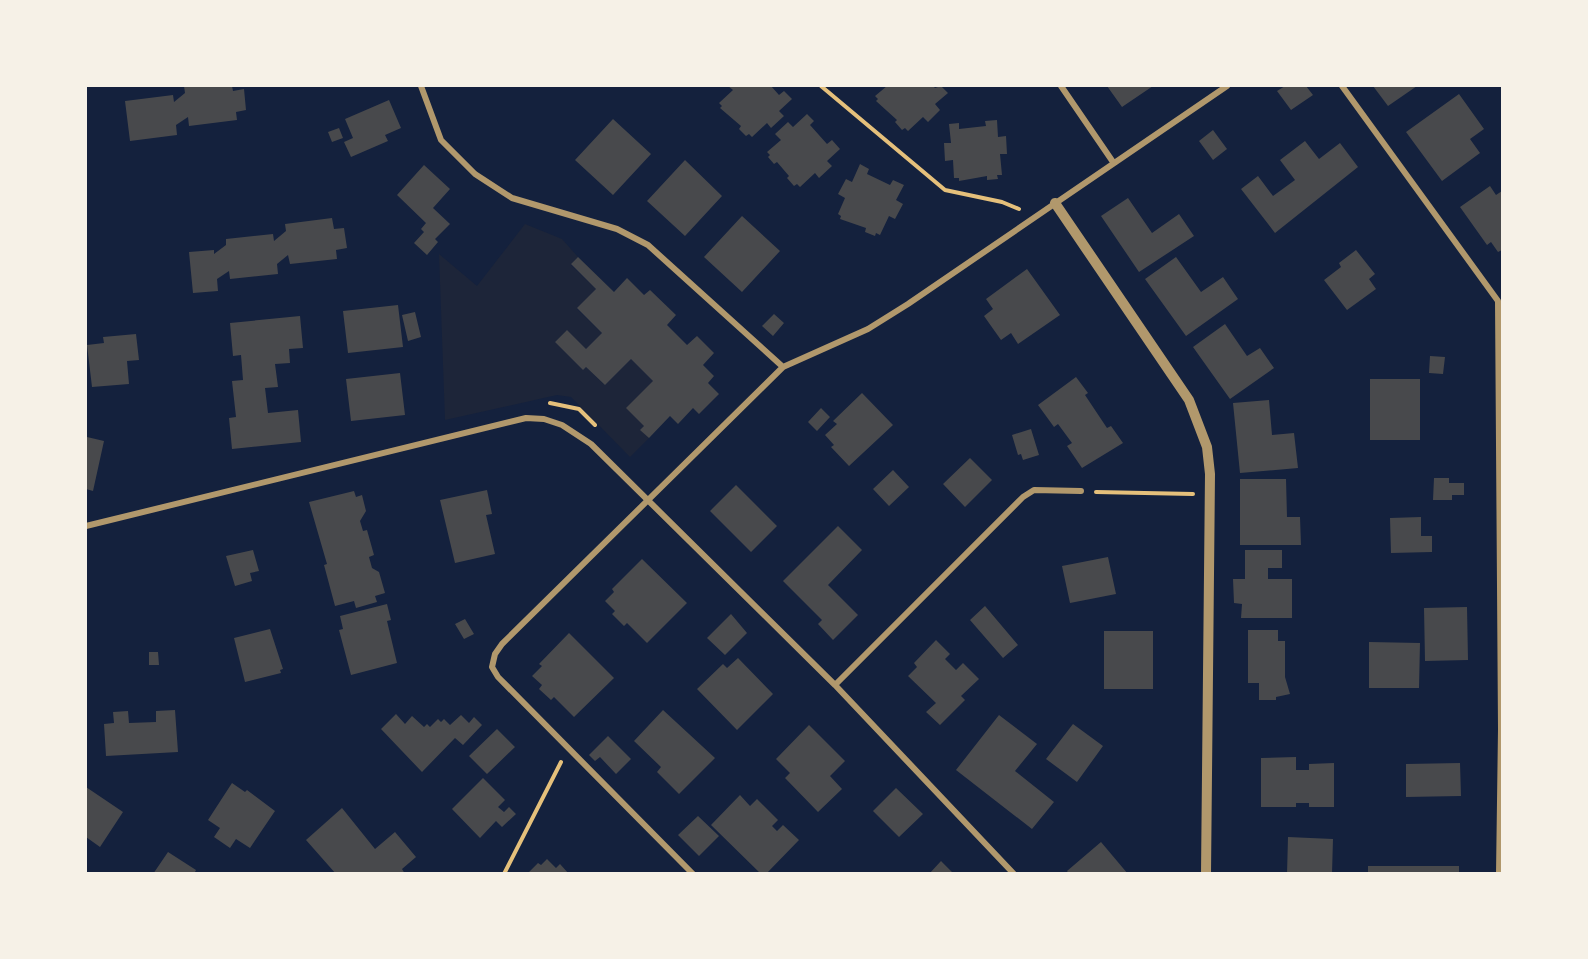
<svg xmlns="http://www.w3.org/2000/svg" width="1588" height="959" viewBox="0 0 1588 959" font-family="'IBM Plex Sans',sans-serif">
<rect width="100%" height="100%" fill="#14213d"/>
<path fill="#1d2539" d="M525 224 562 239 578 257 571 265 596 289 577 309 602 333 586 349 567 330 555 342 583 370 586 367 605 385 631 359 653 381 644 426 641 430 649 438 630 457 571 397 557 395 445 420 439 254 477 286Z"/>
<path fill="#48494c" d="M184 86H232L233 91 244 89 246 110 236 112 237 120 189 126 188 117 176 125 177 135 130 141 125 101 173 95 174 102 185 93Z
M728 86H771L779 95 784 91 792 99 779 111 784 116 771 128 767 123 752 137 749 134 746 136 739 129 741 126 720 108 722 106 719 103 733 90Z
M887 86H933L935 88 941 86 948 93 935 104 940 110 928 122 923 117 908 131 905 128 902 130 895 122 897 120 876 101 878 99 875 96Z
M1107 86H1153L1122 107Z
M1285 86H1306L1313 95 1291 110 1277 91Z
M1373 86H1417L1388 106Z
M1459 94 1484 129 1470 139 1480 153 1442 181 1406 132Z
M389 100 401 128 385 135 388 141 351 157 344 142 353 138 345 119Z
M807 114 814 121 810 125 827 144 832 140 840 149 827 161 832 166 819 178 815 173 800 187 797 184 794 186 787 178 789 176 777 162 774 164 768 157 770 155 767 152 781 140 775 134 788 122 793 127Z
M613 119 651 154 613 195 575 160Z
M997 120 998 137 1006 136 1007 154H1000L1002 175H997L998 179 987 180V176L959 181V178H954L953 160 945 161 944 143H951L949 124 959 123V129L986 126 985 121Z
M339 128 343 138 332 142 328 132Z
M1213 130 1227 149 1213 160 1199 141Z
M1305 141 1319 159 1340 143 1358 167 1275 233 1241 189 1258 176 1273 196 1295 180 1280 160Z
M685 160 722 196 685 236 647 201Z
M860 164 869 169 867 174 890 185 893 180 904 185 896 200 903 204 895 219 889 216 880 235 876 233 875 236 865 232 866 228 840 219 841 216 838 214 845 198 838 194 846 179 852 182Z
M424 165 450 189 433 208 450 224 435 239 438 242 427 255 414 243 424 232 421 229 426 223 397 195Z
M1490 186 1496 195 1502 191V250L1498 252 1491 242 1487 245 1460 207Z
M1128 198 1152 233 1179 214 1194 236 1139 272 1101 216Z
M742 216 780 251 742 292 704 257Z
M332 218 334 229 344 228 347 248 336 250 337 259 290 264 288 255 277 264 278 274 230 279 229 271 217 279 218 291 193 293 189 252 214 250V254L226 245V239L273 234 274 241 286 231 285 224Z
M1356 250 1375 274 1369 279 1376 289 1347 310 1324 280 1341 267 1339 263Z
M578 257 614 292 627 278 644 295 650 290 676 315 667 325 687 345 697 336 714 353 703 365 714 376 708 383 719 394 699 414 693 408 678 424 670 416 649 438 640 430 644 426 626 408 653 381 631 359 605 385 586 367 583 370 555 342 567 330 586 349 602 333 577 308 596 289 571 264Z
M1176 257 1201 292 1223 277 1238 299 1186 336 1145 279Z
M1027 269 1060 315 1018 344 1011 333 1001 340 984 316 993 309 986 299Z
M398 305 403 347 348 353 343 311Z
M415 312 421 337 408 341 402 315Z
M774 314 784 323 773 336 762 326Z
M300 316 303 348 289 349 290 363 275 364 278 387 265 388 268 413 298 410 301 442 232 449 229 418 236 417 232 381 243 380 241 355 233 356 230 323Z
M1225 324 1247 356 1260 348 1274 368 1230 399 1193 347Z
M136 334 139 360 127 361 129 384 92 387 87 345 104 343 103 337Z
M1430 356 1445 357 1443 374 1429 373Z
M400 373 405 415 351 421 346 379Z
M1076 377 1088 393 1085 395 1107 428 1111 426 1123 443 1082 468 1067 446 1072 443 1058 424 1054 427 1038 405Z
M1370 379H1420V440H1370Z
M862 393 893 425 849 466 831 447 834 445 825 435 837 424 833 421Z
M1269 400 1272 435 1294 433 1298 468 1240 473 1233 403Z
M821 408 830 417 817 431 808 422Z
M1031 429 1039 455 1023 460 1021 454 1018 455 1012 435Z
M87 437 104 441 93 491 86 489Z
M970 458 992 480 965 507 943 484Z
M893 470 909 487 889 506 873 489Z
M1434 478H1449V483H1464V495H1452V500H1433Z
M1240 479H1286L1287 517H1300L1301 545H1240Z
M736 485 777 526 751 552 710 511Z
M487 490 492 514 486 515 495 554 455 563 440 500Z
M354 491 356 497 362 495 366 511 360 521 363 531 367 530 374 555 369 557 372 568 379 572 385 593 375 596 377 602 356 608 354 601 335 606 324 565 327 564 309 502Z
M1421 517V536H1432V552L1391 553 1390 518Z
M838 526 862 550 828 585 858 615 833 640 818 624 822 620 783 581Z
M253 550 259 571 250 573 252 581 235 586 226 556Z
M1245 550H1282V568H1268V579H1292V618H1241L1242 604 1234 603 1233 579H1245Z
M1108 557 1116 594 1070 603 1062 566Z
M642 559 687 603 647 643 627 623 624 626 612 614 615 611 605 601 614 592 612 589Z
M387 604 391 620 387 621 397 663 351 675 339 630 343 629 340 616Z
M985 606 1018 645 1003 658 970 620Z
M1467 607 1468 660 1425 661 1424 608Z
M731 614 747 633 725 655 707 638Z
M465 619 474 634 464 639 455 624Z
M270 629 283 669 280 670 281 673 245 682 234 638Z
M1248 630H1278V641H1285V677L1290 694 1276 697V700H1259V683H1248Z
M1104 631H1153V689H1104Z
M569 633 614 678 574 717 554 697 551 700 539 689 542 685 532 676 542 666 539 664Z
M936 640 950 654 945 659 956 670 963 663 979 679 961 696 965 700 940 725 926 712 936 703 908 676 917 667 914 663Z
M1369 642 1420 643 1419 688H1369Z
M149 652H158L159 665H149Z
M738 658 773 694 737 730 697 689 723 664 727 668Z
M175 710 178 752 106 756 104 724 114 723 113 712 128 711 129 723 156 722V711Z
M663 710 715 758 679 794 657 772 661 767 634 741Z
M396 714 405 724 412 716 424 727 427 724 430 727 438 719 441 722 444 719 450 725 461 715 469 723 474 717 482 725 463 745 455 738 422 772 381 729Z
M999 715 1037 744 1015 771 1054 802 1032 829 956 770Z
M1073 724 1103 746 1077 782 1046 759Z
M809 725 845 761 830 776 842 789 818 812 785 778 790 773 776 759Z
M497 729 515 747 487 774 469 756Z
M608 736 631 759 616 774 600 757 595 761 589 755Z
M1296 757V770H1309V764L1334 763V807H1309V803H1296V807H1261V758Z
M1460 763 1461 796 1406 797V764Z
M483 778 505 800 498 807 504 812 509 807 516 814 502 827 496 821 480 838 452 809Z
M232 783 245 792 247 790 275 811 250 848 236 839 230 848 214 837 220 828 208 820Z
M86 787 123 812 100 847 86 837Z
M896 788 923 814 899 837 873 811Z
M740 795 750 806 757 799 778 820 772 826 777 831 783 825 799 840 766 874H761L711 825Z
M342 808 375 849 395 832 416 857 402 869 405 874H336L306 840Z
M698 816 719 836 699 856 678 835Z
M1288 837 1333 839 1332 874H1287Z
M1101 842 1128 874H1069L1067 871Z
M168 852 196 870 194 874H153Z
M547 859 556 868 560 864 569 874H527L538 863 541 865Z
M941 861 954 874H929Z
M1368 866H1459V874H1368Z"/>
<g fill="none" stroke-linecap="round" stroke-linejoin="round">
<path stroke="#e5c07b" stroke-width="4" d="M821 86 945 190 1002 202 1019 209
M550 403 579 409 595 425
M1096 492 1193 494
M504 874 561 762"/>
<path stroke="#b1986c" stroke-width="6" d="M421 86 441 140 475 174 512 198 617 229 648 245 783 367
M1061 86 1113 162
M1342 86 1498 301 1501 729 1499 874
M86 526 526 418 544 419 562 425 591 444 835 685 1014 874
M835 685 1023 497 1034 490 1081 491
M693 874 498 677 492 667 495 654 502 644 783 367 868 329 908 304 1227 86"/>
<path stroke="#b1986c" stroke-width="10" d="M1055 203 1189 400 1207 447 1210 474 1206 874"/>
</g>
<rect width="1588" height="959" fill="none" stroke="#f6f1e7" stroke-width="174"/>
</svg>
